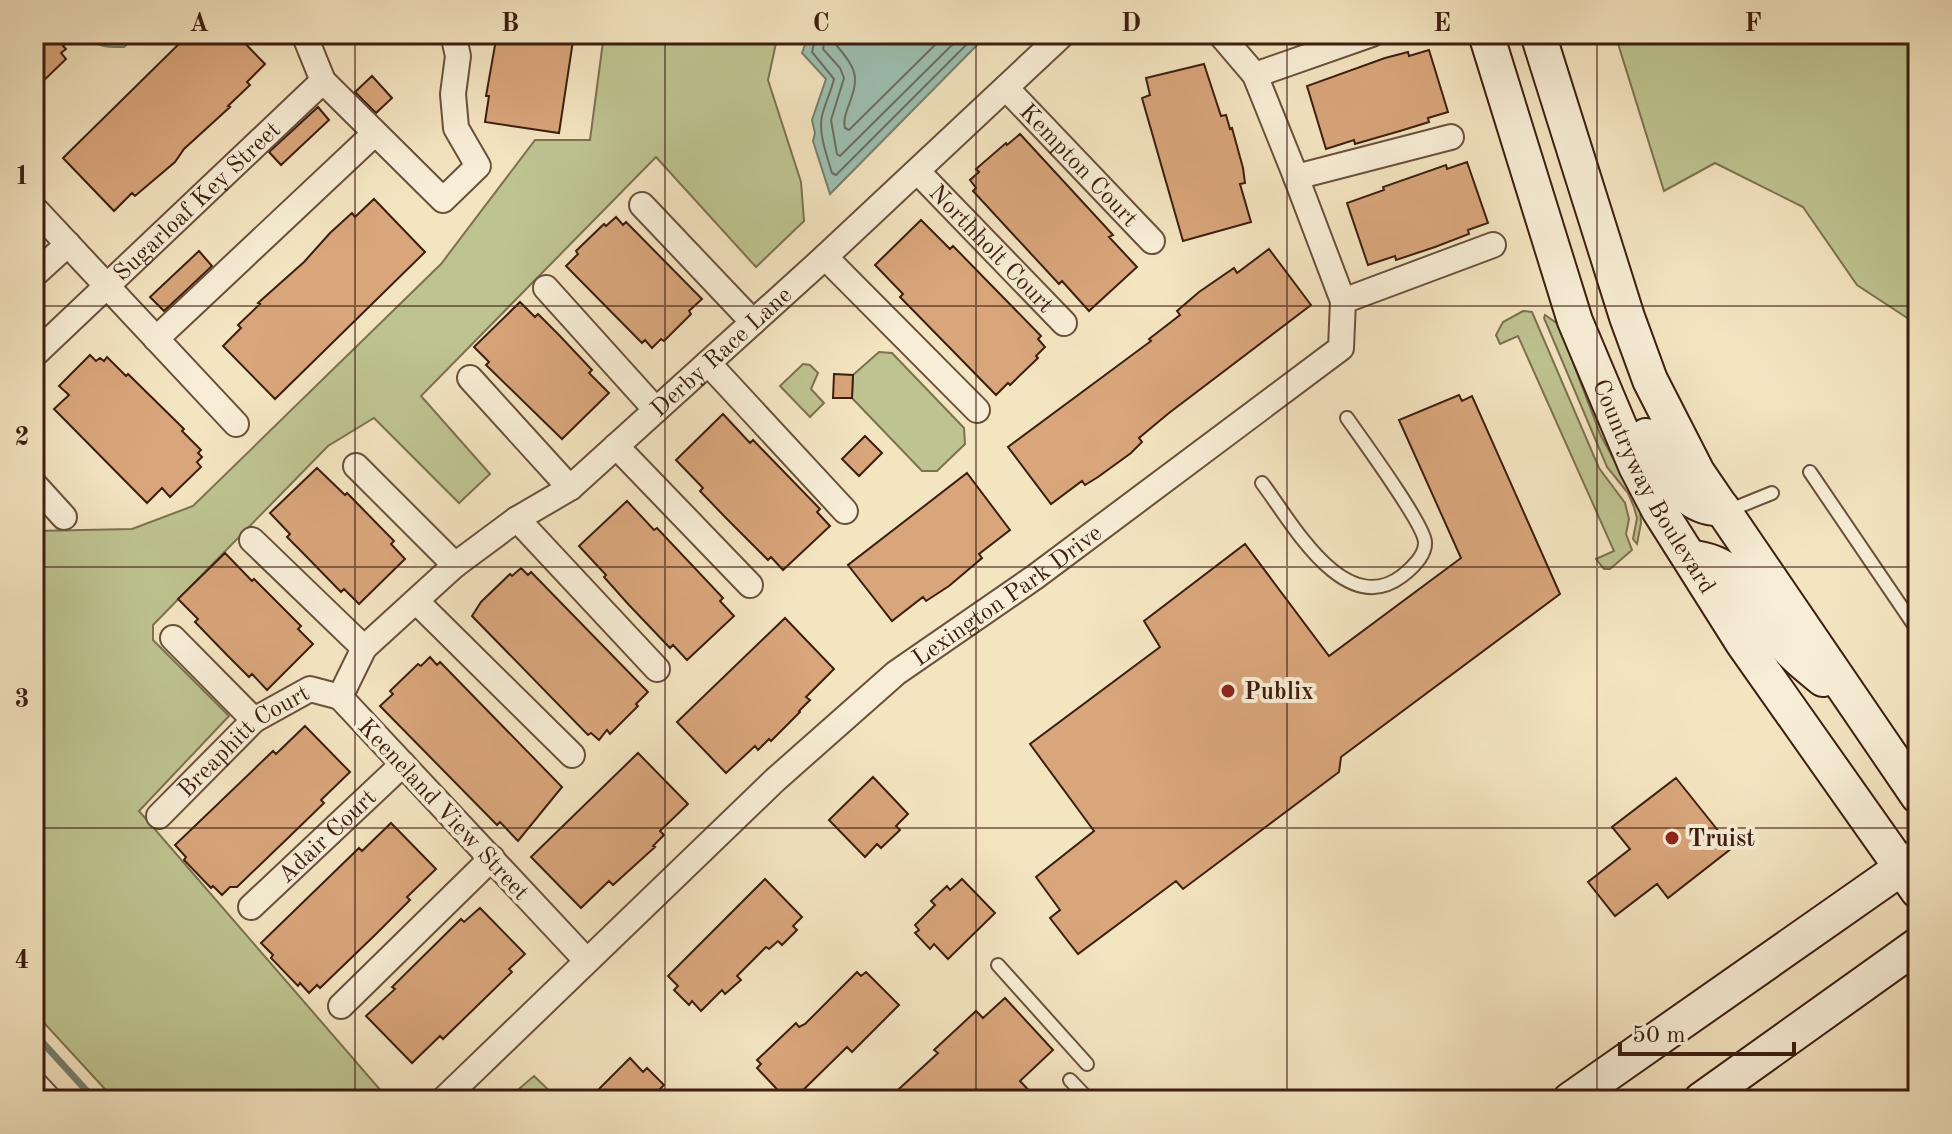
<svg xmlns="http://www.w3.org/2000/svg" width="1952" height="1134" viewBox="0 0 1952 1134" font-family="'Old Standard TT',serif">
<rect width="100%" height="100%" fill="#f4e5c1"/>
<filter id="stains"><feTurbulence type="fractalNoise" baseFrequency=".0025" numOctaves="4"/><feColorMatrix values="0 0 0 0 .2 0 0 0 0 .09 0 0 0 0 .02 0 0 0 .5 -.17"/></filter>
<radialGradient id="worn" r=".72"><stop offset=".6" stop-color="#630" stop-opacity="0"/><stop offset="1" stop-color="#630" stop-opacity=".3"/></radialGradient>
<path fill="#bec491" stroke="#7d7150" stroke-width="2" d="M604 34H778L768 80 801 182 804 221 756 267 656 157 421 396 490 474 459 503 374 418 328 446 153 625V640L229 716 139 811 389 1100H115L34 1012V531L132 529 193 506 441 264 535 140H590Z
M1615 34H1918V325L1857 285 1803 207 1715 163 1664 191Z
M1523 311 1532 312 1599 468 1625 503 1629 519 1626 534 1632 550 1610 569H1604L1596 559 1614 551 1518 336 1500 344 1496 335 1503 322Z
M1545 315 1558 324 1561 331 1601 436 1640 507 1641 523 1637 544 1633 539 1637 518 1634 507 1628 493 1607 467 1544 318Z
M879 352 892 353 964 428 965 444 937 471H922L852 398 853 375Z
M803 364 810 365 818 373 811 389 824 403 810 417 780 386Z
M534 1076 559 1100H506Z"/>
<path fill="#9cbfb0" stroke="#767f70" stroke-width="2" d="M86 34H139L124 47C110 47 95 48 86 34Z
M809 34H988L830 194 813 141 815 133 812 120 826 79 802 53Z"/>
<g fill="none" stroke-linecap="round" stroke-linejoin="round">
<path stroke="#6c6e60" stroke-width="2" d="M816 34 812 52 834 79C831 92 825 103 822 116 818 132 827 156 832 173L836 175 977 34
M826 34 823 49 840 68 844 78 831 120 837 154 840 156 963 34
M838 34 837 46C859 72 859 78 847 110 845 117 843 121 845 128L849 130 946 34"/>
<path stroke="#767f70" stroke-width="7" d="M34 1033 95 1100"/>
</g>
<path fill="#d9a57b" stroke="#3c1e10" stroke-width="2" d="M34 34H75L63 46 66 49 61 53 66 59 34 90Z
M189 34H236L265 64 247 82 250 85 228 106 230 107 184 149 175 162 135 196 132 193 114 211 63 158Z
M497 34H574L559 133 485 122 489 96H486Z
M1429 50 1448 112 1428 118 1429 122 1400 131 1355 144 1354 140 1326 149 1307 86 1385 58 1408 52 1409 56Z
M1204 64 1221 116 1226 115 1230 129 1232 128 1243 168 1245 183 1240 184 1251 222 1183 241 1142 98 1150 95 1146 78Z
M372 76 392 98 376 113 355 92Z
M318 107 329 120 281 165 269 152Z
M1020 134 1113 235 1109 237 1137 267 1089 311 1062 281 1059 284 973 191 976 188 970 180 979 172 976 169 1006 143 1007 145Z
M1467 162 1488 223 1468 230 1469 234 1435 247 1396 260 1395 256 1368 265 1347 203 1384 190 1383 187 1446 165 1447 169Z
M374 199 425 252 275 399 223 346 241 328 238 325 260 304 258 303 304 262 330 233 352 213 355 217Z
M616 217 623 225 626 222 702 299 689 311 691 314 664 341 661 339 652 348 645 340 642 343 566 266 578 254 576 251 604 224 606 226Z
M921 220 950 249 953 246 1041 336 1038 339 1045 347 1036 356 1038 358 1010 385 1008 383 996 395 900 297 903 294 875 265Z
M1269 249 1311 305 1169 413 1139 438 1142 442 1131 453 1098 477 1085 485 1082 481 1051 504 1008 447 1151 341 1149 339 1180 315 1177 311 1199 292 1234 268 1237 273Z
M199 251 212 266 164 311 150 297Z
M520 302 535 317 538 314 559 335 592 370 589 373 609 393 562 439 486 365 489 362 474 347Z
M90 355 96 361 100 358 104 361 107 357 126 376 128 374 184 429 182 431 201 450 198 453 202 457 197 462 201 467 170 497 162 488 147 503 54 409 69 395 59 386Z
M834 374 853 375 852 398H833Z
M1459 395 1462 401 1472 396 1560 594 1341 757 1339 772 1183 889 1176 881 1078 954 1050 918 1060 910 1036 877 1094 831 1030 744 1160 647 1144 621 1245 544 1329 656 1461 558 1399 420Z
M723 414 750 443 753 440 820 509 817 512 830 526 783 570 771 557 768 560 726 518 700 491 703 488 676 460Z
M865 436 882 453 859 476 842 459Z
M317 468 345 495 347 493 394 541 391 544 405 559 359 604 344 589 341 592 300 550 287 537 290 534 270 513Z
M967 473 1010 530 979 554 982 558 949 586 926 601 923 597 892 621 848 565Z
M627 501 654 530 657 528 723 598 720 601 734 616 687 660 673 645 670 648 629 605 604 577 606 575 579 546Z
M225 553 252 581 254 579 301 626 298 629 313 644 267 690 252 674 249 677 228 656 195 622 198 619 178 599Z
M521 568 528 575 531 572 648 692 636 704 638 706 610 734 607 730 599 740 591 733 588 735 472 616 481 602 510 574 512 576Z
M785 618 834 669 806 697 810 700 799 711 800 712 771 741 769 739 758 750 755 746 726 773 677 722Z
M430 657 437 665 440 662 562 787 518 841 500 822 497 825 380 706 393 694 390 691 418 664 421 666Z
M305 726 350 772 321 800 324 803 290 836 237 887H230L222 895 213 886 211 888 184 860 186 857 175 845 273 751 276 754Z
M638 753 688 804 660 831 664 835 653 846 655 847 613 885 609 881 581 908 531 857Z
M873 777 908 814 896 826 900 830 881 848 877 844 865 857 829 820Z
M1676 778 1732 848 1668 898 1657 884 1615 916 1588 882 1630 849 1612 827Z
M391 823 436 869 407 897 410 900 376 934 320 988 317 985 309 993 300 983 298 986 271 958 273 955 261 943 359 848 362 851Z
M765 879 802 917 793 926 797 930 782 945 778 941 769 949 766 947 737 976 741 980 725 994 722 990 701 1011 692 1001 689 1005 674 990 678 986 668 976Z
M962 879 995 913 948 959 934 944 930 949 915 933 919 930 915 925 935 905 931 901 947 886 950 890Z
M480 908 525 954 509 969 512 972 478 1005 443 1039 440 1036 412 1063 366 1016 395 989 392 987 461 919 464 922Z
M857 972 861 976 866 972 899 1005 852 1052 847 1047 793 1100H787L757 1068 761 1064 757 1060 796 1023 799 1027 805 1024Z
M1005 998 1053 1050 1020 1081 1038 1100H887L938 1053 934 1050 976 1011 983 1018Z
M630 1058 643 1072 647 1068 664 1085 660 1089 671 1100H588Z"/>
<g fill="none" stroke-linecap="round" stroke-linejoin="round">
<defs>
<path id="lane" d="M1810 472 1918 631
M1262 483C1291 521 1344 620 1402 576 1411 569 1426 555 1425 542 1424 524 1361 438 1347 418
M1725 508 1740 506 1772 493
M998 965 1087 1064
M1070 1080 1089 1100"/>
<g id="street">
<path d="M1255 75 1372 34"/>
<path d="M323 81 443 200 478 166 456 128 453 94 458 56 453 34"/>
<path id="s1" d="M1006 88 1152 241"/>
<path id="s2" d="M918 172 1064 323"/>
<path d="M1296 177 1451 137"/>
<path d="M642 205 753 322"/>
<path d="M34 208 236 424"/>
<path d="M825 257 977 410"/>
<path d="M34 275 68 244"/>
<path d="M546 288 656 410"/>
<path d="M1343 301 1493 245"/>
<path d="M156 339 374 134"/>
<path id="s3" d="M34 355 323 81 304 34"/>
<path d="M708 363 845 511"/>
<path d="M470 378 570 488"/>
<path d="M616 446 750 585"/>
<path d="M356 466 455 565"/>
<path d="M34 484 64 517"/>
<path d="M517 519 657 669"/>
<path d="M252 540 364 648"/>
<path d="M417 602 572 755"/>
<path d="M173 638 254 720"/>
<path id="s4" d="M159 816 254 720 310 689 340 697"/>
<path id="s5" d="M251 907 403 764"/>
<path id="s6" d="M586 960 340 697 364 648 455 565 517 519 570 488 825 257 1063 34"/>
<path d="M341 1006 492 858"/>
<path d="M34 1083 50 1100"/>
<path id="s7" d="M443 1100 775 780 896 673 1035 577 1341 348 1343 301 1296 177 1255 75 1220 34"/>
</g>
<g id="secondary">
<path id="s8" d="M1486 34 1575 321 1636 466 1659 510 1743 643 1918 891"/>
<path d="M1538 34 1627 317 1650 380 1697 472 1918 796"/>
<path d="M1646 436C1661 465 1683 511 1722 508"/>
<path d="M1691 558C1742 562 1749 602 1778 637 1791 653 1807 666 1823 679"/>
<path d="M1570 1100 1917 857"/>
<path d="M1701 1100 1918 945"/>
</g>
</defs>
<use href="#lane" stroke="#6a503c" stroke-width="16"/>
<use href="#street" stroke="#6a503c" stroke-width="28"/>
<use href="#secondary" stroke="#3c1e10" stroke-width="38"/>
<use href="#lane" stroke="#f8eed7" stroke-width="12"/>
<use href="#street" stroke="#f8eed7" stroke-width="24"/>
<use href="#secondary" stroke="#f8eed7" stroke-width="34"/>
</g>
<path fill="none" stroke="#3c1e10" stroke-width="2" stroke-opacity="0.55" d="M355 34V1100M665 34V1100M976 34V1100M1287 34V1100M1597 34V1100M34 306H1918M34 567H1918M34 828H1918"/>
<g fill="#8f2418" stroke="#f8eed7" stroke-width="3">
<circle cx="1228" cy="691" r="8"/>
<circle cx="1672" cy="838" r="8"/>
</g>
<g text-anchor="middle" stroke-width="8" stroke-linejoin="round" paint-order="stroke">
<g font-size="24" fill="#3c1e10" stroke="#f8eed7">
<text dy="8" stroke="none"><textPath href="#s1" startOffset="106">Kempton Court</textPath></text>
<text dy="8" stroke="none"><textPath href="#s3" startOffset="224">Sugarloaf Key Street</textPath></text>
<text dy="8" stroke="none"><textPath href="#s2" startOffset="106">Northholt Court</textPath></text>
<text dy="8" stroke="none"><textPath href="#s6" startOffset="880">Derby Race Lane</textPath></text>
<text dy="8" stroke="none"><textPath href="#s8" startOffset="484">Countryway Boulevard</textPath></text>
<text dy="8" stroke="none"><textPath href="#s7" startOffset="758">Lexington Park Drive</textPath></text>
<text dy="8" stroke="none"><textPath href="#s4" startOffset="114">Breaphitt Court</textPath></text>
<text transform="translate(444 809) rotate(47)" y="8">Keeneland View Street</text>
<text dy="8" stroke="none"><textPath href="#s5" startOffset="104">Adair Court</textPath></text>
</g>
<g font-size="24" font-weight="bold" fill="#3c1e10" stroke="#f8eed7" text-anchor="start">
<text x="1244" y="699">Publix</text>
<text x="1688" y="846">Truist</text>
</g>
</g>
<rect width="1952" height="1134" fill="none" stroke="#f4e5c1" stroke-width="88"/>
<path d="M1620 1042v12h174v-12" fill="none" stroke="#3c1e10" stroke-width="4"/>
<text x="1632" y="1042" font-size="24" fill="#3c1e10" stroke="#f8eed7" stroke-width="6" paint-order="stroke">50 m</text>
<rect x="44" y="44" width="1864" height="1046" fill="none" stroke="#3c1e10" stroke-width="3"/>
<g font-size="26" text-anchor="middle" font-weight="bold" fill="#3c1e10">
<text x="199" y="31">A</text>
<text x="510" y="31">B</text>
<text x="821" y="31">C</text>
<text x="1131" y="31">D</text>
<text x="1442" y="31">E</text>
<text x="1753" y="31">F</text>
<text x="22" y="184">1</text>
<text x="22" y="445">2</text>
<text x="22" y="707">3</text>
<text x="22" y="968">4</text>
</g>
<rect width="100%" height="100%" filter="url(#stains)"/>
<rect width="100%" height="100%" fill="url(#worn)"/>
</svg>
